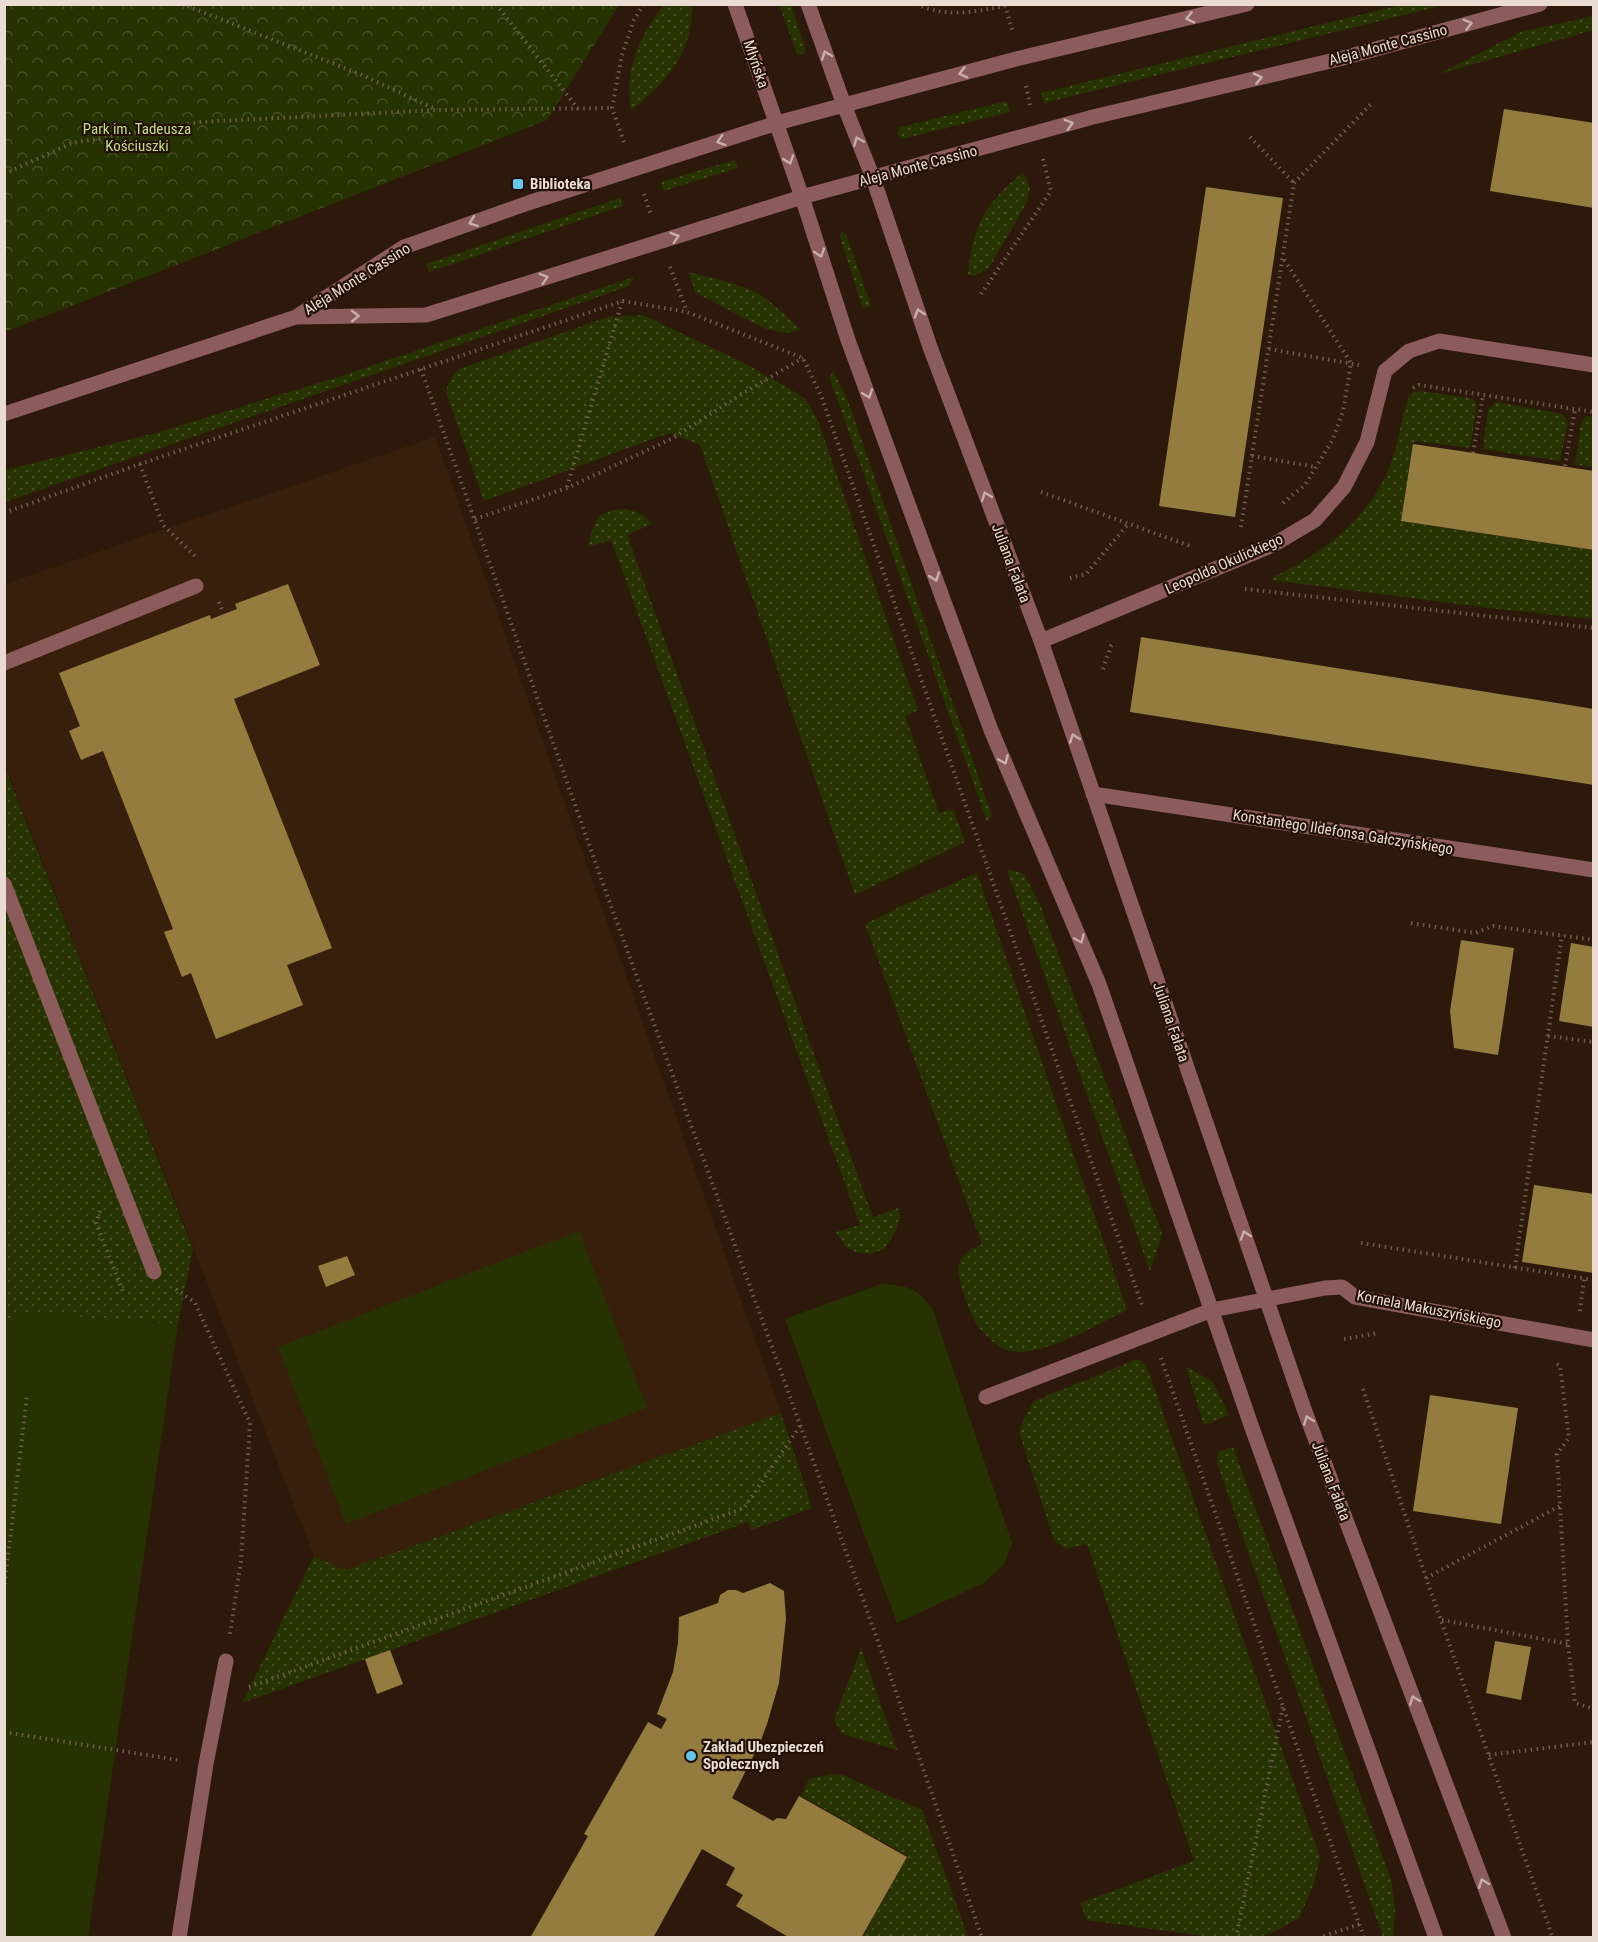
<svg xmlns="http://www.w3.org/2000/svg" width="1598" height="1942" viewBox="0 0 1598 1942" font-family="'Roboto Condensed',sans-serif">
<defs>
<pattern id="grass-dots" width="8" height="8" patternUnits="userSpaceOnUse" patternTransform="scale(1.5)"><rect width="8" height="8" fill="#263300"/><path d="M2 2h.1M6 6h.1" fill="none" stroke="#465024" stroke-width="1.8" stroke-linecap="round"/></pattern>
<pattern id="park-crowns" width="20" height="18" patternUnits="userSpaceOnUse" patternTransform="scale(1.5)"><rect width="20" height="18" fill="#263300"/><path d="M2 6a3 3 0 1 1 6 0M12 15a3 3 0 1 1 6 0" fill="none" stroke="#465024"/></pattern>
</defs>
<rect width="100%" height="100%" fill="#2d190b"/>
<path fill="#381f0c" d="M435 437 781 1413 346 1570 314 1556 5 765V584Z"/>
<path fill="url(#grass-dots)" d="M665 4 692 5C693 54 666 82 631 111 624 71 639 35 665 4Z
M779 5H791L806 50 805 54 801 55 797 53Z
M1401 5H1445L1044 103 1041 93Z
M1593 16V30L1439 74 1521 32Z
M1007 101 1010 112 906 138 901 139 897 133 901 127Z
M735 160 738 168 663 191 661 182Z
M1023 172 1030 188 1027 202 989 268 974 276 968 275C974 222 983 207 1023 172Z
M620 198 623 206 429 272 426 264Z
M841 232 846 234 871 306 863 309 840 237Z
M688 272C710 277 732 282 753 291 771 300 786 316 801 330L786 333 766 329 696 293Z
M634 277 629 286 5 502V470L156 433 338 377Z
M643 315 746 364 805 398 818 421 918 710 905 716 939 813 953 809 965 842 855 895 700 445 669 433 484 501 446 392 449 381 459 369 608 317Z
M833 370 849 404 992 816 987 821 830 379Z
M1421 391 1468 398 1474 400 1477 406 1470 448 1415 441 1413 444 1401 521 1593 550V619L1489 608 1272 580 1271 578C1322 555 1371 517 1391 463 1399 441 1401 418 1409 396L1415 392Z
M1496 402 1562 414 1568 421 1560 461 1483 449 1488 410Z
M1587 416 1593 417V467L1575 465 1581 422Z
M627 509 641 514 652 524 627 535 873 1218 898 1208 901 1216 895 1232 884 1249 870 1254 856 1252 846 1247 836 1232 860 1225 611 540 588 547 591 533 599 516 613 510Z
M4 765 193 1249 178 1324 22 1313 5 1320Z
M1009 869 1024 874 1041 907 1162 1234 1150 1271 1008 873Z
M977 873 1127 1310C1099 1323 1042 1358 1012 1351 999 1349 984 1335 977 1324 970 1314 955 1274 959 1264 962 1252 973 1249 982 1244L865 924 908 903Z
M1138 1359 1146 1365 1320 1857 1314 1884 1299 1918 1276 1931 1259 1937H1211L1087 1920 1080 1903 1194 1861 1087 1544 1066 1549 1054 1540 1019 1432 1025 1417 1034 1401Z
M1186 1367 1212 1381 1229 1415 1204 1425Z
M781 1413 812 1508 751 1530 748 1522 242 1703 314 1556 346 1570Z
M1233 1447 1391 1879 1395 1910 1393 1937H1383L1217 1463 1218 1452Z
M861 1648 897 1750 842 1734 834 1720Z
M832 1774 842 1775 922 1810 968 1937H862L908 1856 801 1796 809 1779Z"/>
<path fill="url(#park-crowns)" d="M5 4H619V5L547 120 5 332Z"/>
<path fill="#263300" d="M579 1231 647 1408 346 1524 278 1347Z
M881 1284C909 1286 916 1287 933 1310L1012 1543 1004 1564 984 1583 897 1623 785 1319Z
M22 1313 178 1324 88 1937H5L4 1320Z"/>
<path fill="#947c3e" d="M1504 109 1594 123V208L1490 191Z
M1206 187 1283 198 1235 517 1159 506Z
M1413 444 1594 471V550L1401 521Z
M288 584 320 665 234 699 332 948 287 965 303 1005 216 1039 191 973 182 977 164 932 173 929 103 751 81 760 69 731 80 726 59 673 210 615 211 619 237 609 235 604Z
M1141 637 1594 709V785L1130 712Z
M1461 940 1514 948 1498 1055 1454 1048 1450 1011Z
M1571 943 1594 947V1027L1559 1021Z
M1534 1185 1594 1194V1273L1522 1262Z
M347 1256 355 1275 326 1287 318 1266Z
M1430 1395 1518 1408 1501 1524 1413 1511Z
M770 1583 784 1591 786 1619 779 1683 767 1724 760 1743 732 1798 773 1821 777 1818 786 1819 799 1796 907 1857 861 1938H790L736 1906 743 1895 726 1885 735 1868 702 1849 653 1938H530L588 1836 584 1834 648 1722 661 1729 667 1719 657 1714 673 1672 678 1643 679 1617 718 1603 720 1595 728 1590H736L743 1593Z
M1495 1641 1531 1647 1521 1700 1486 1693Z
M390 1650 403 1684 377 1694 365 1659Z"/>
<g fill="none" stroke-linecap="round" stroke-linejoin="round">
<path stroke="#6e5c4f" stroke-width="4" stroke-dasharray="1.5 4.5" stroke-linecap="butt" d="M182 4 360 74 437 110
M496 4 578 109
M916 4C947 18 973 12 1005 6L1013 32
M1026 86 1030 105
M1250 137 1294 183
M624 142 612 108 622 55 634 20 644 4
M4 174 72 143 200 122 437 110 612 108
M644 194 651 215
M670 267 687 311
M981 294 1051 191 1043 159
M1269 349 1359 365
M421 369C485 548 547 727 611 906 736 1249 863 1592 982 1938
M1413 388 1419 385 1594 412
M1473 453 1483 395
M1252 456 1316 467
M140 464 163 525 197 558
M1565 466 1575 409
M567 487 622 302
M1041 492 1193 547
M1283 503 1305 485 1332 441 1343 412 1351 363 1283 258
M4 513 140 464 623 301 687 312 803 358 822 398 1143 1308
M475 519 567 488 673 438 740 395 803 358
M1241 527 1294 183 1371 104
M1070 578 1086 574 1128 524
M1245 589 1594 628
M219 602 223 612
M1103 669 1111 646 1114 643
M1411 923 1475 933 1493 926 1594 940
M1548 1036 1594 1042
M100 1211 96 1223 123 1292
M1361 1243 1594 1280
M1515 1268 1562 935
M176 1289 195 1303 250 1423 241 1561 230 1634
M1580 1311 1584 1279
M1344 1339 1378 1333
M1161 1358 1364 1938
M1557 1364 1560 1366 1569 1438 1557 1454 1568 1644 1575 1703 1594 1709
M1363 1389 1426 1578 1553 1938
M1426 1578 1560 1506
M4 1590 27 1396
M1442 1620 1568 1644
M249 1687 744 1508 800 1426
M4 1732 178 1760
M1489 1755 1594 1742
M1236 1938 1283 1706
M1318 1938 1360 1924"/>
<path stroke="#8c5b5b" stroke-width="15" d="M735 4 802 197 848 340 991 730 1099 984 1251 1425 1436 1938
M808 4 844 105 873 178 930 347 1041 641 1304 1409 1504 1938
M296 317 426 315 802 197 1093 117 1343 58 1540 4
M4 414 296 317 404 247 528 203 777 123 1020 58 1247 4
M1041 641 1273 545 1315 520 1344 487 1367 442 1385 371 1409 351 1439 341 1594 365
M4 663 196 586
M1093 794 1594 870
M4 884 154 1272
M986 1397 1212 1310 1325 1288 1342 1287 1355 1297 1594 1340
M179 1938 206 1764 226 1661"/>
</g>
<defs><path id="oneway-chevron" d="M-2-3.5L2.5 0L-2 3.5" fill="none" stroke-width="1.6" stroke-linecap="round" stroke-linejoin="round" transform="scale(1.5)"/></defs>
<g stroke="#c9afa9">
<use href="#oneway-chevron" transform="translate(1190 18) rotate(167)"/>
<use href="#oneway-chevron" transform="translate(1468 24) rotate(-15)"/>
<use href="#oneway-chevron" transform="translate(826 55) rotate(-110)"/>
<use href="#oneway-chevron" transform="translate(963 73) rotate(165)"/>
<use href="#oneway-chevron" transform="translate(1258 78) rotate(-13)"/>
<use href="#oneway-chevron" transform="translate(1069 124) rotate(-16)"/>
<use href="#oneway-chevron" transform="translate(721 141) rotate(162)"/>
<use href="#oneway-chevron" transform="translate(858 141) rotate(-112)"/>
<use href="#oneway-chevron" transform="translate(789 160) rotate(71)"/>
<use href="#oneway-chevron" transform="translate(473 222) rotate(160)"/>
<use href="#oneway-chevron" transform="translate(675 237) rotate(-18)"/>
<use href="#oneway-chevron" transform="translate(820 253) rotate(72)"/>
<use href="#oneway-chevron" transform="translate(544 278) rotate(-17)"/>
<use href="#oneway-chevron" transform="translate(919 313) rotate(-108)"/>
<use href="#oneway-chevron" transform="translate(355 316) rotate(-1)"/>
<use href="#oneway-chevron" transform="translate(868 394) rotate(70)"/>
<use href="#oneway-chevron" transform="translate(986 496) rotate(-111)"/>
<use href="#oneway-chevron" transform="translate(935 577) rotate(70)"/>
<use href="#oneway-chevron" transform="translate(1074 738) rotate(-109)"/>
<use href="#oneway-chevron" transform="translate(1004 760) rotate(67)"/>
<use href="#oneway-chevron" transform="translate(1080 939) rotate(67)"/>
<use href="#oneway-chevron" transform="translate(1245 1235) rotate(-109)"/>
<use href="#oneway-chevron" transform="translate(1308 1420) rotate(-111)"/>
<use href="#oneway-chevron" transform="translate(1414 1700) rotate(-111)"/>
<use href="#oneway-chevron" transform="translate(1483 1883) rotate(-111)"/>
</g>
<g fill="#64c5ee" stroke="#231004" stroke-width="2">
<rect x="512" y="178" width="12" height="12" rx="3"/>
<circle cx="691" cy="1756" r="6"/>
</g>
<g text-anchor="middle" stroke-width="4.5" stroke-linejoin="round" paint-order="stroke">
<g font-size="15" fill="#eadcd3" stroke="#231004">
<text transform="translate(1388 45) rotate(-15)" y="5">Aleja Monte Cassino</text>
<text transform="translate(756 64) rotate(71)" y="5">Młyńska</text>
<text transform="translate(918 166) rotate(-15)" y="5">Aleja Monte Cassino</text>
<text transform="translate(357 279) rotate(-32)" y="5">Aleja Monte Cassino</text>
<text transform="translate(1011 563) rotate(69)" y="5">Juliana Fałata</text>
<text transform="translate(1224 564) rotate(-24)" y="5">Leopolda Okulickiego</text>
<text transform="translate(1343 832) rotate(9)" y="5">Konstantego Ildefonsa Gałczyńskiego</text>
<text transform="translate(1171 1022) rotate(71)" y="5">Juliana Fałata</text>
<text transform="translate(1429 1309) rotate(11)" y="5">Kornela Makuszyńskiego</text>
<text transform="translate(1331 1481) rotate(69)" y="5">Juliana Fałata</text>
</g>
<g font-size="15" fill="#c2df87" stroke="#231004">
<text x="137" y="134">Park im. Tadeusza<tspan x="137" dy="17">Kościuszki</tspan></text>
</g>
<g font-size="15" font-weight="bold" fill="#eadcd3" stroke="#231004" text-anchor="start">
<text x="530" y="189">Biblioteka</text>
<text x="703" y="1752">Zakład Ubezpieczeń<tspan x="703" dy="17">Społecznych</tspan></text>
</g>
</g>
<rect width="1598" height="1942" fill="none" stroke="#eadcd3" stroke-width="12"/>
</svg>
